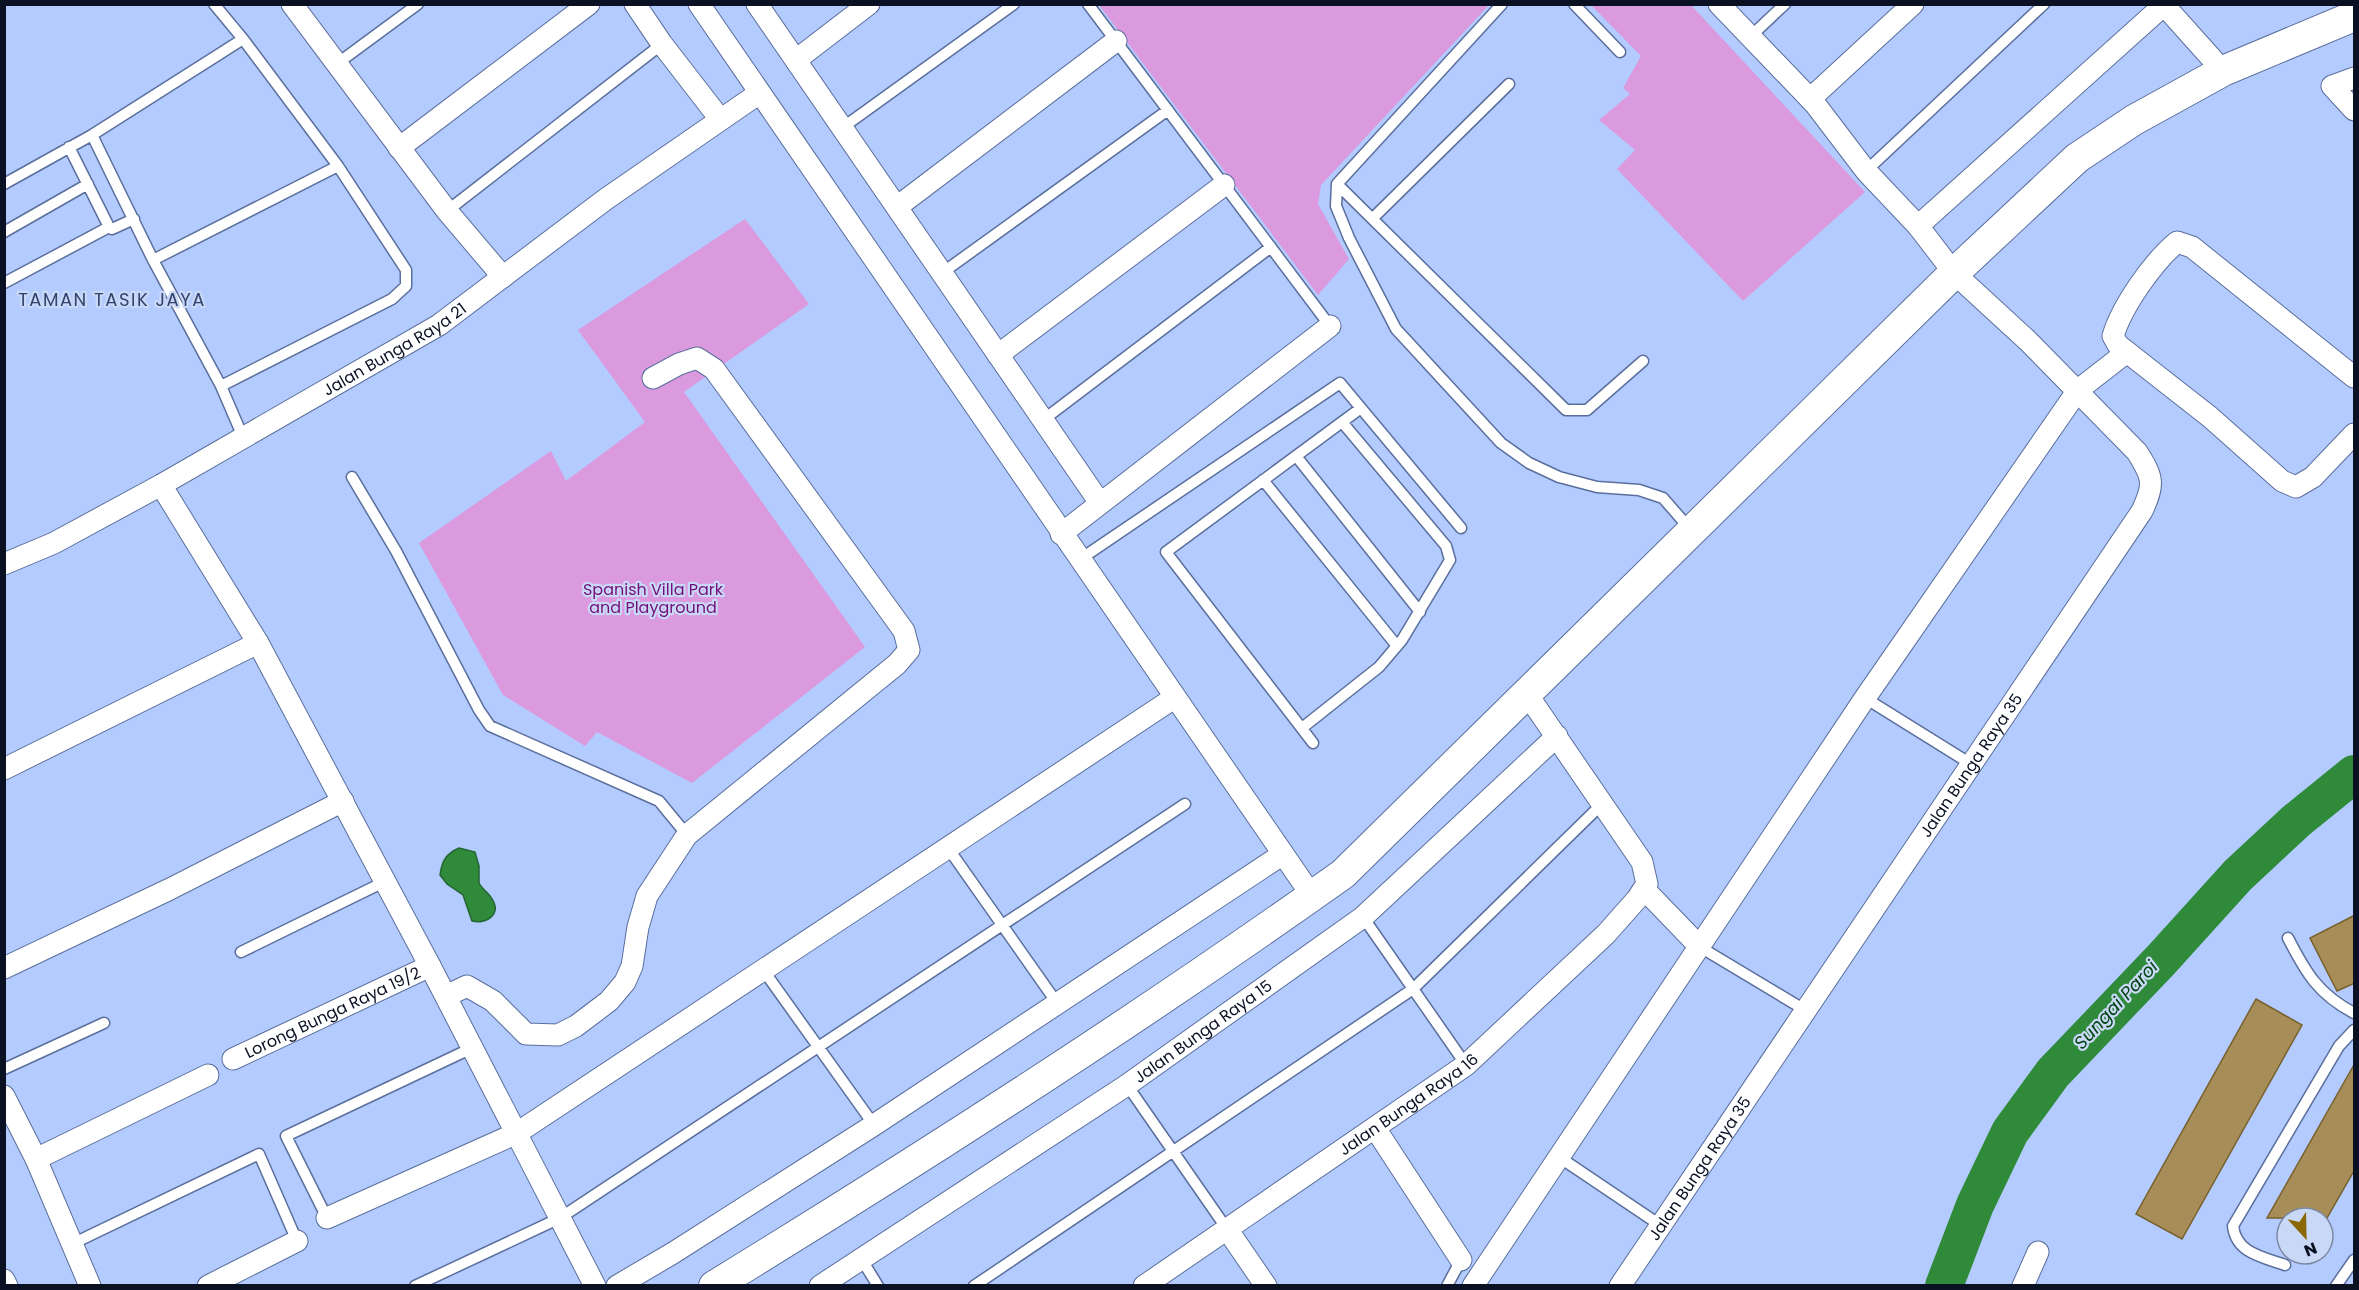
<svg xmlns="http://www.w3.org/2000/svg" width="2359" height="1290" viewBox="0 0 2359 1290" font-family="Poppins,sans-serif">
<rect width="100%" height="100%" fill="#b3cbfe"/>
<path fill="#db99de" d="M1099 5H1489L1321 185 1318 204 1349 259 1318 295Z
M1591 5H1691L1865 192 1743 301 1617 169 1635 150 1599 120 1630 94 1623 88 1641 56Z
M745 219 809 304 684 392 865 647 692 783 597 732 585 746 503 695 419 543 551 451 566 481 645 422 578 330Z"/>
<path fill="#2f8a3a" stroke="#246633" stroke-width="1.5" d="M459 848 475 852 479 866V883C482 889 489 893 492 899 502 915 486 924 472 921L463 895 447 884 440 875C442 860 446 854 459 848Z"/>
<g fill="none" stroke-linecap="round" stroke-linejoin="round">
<path stroke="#2f8a3a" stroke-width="38" d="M1944 1286 1975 1205 2010 1132 2053 1073 2161 960 2238 875 2296 821 2354 774"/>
</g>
<path fill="#a78e59" stroke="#78602c" stroke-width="1.5" d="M2355 915V983L2337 991 2310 938Z
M2256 999 2302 1025 2182 1239 2136 1214Z
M2355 1063V1169L2327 1218H2267Z"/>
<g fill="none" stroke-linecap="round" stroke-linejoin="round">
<defs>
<path id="lane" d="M214 4 243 39
M1088 4 1330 326
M1502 4 1337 184 1336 206 1349 238 1396 329 1501 443 1529 463 1559 477 1597 487 1639 490 1663 498 1690 529
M1574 4 1620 52
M1750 37 1785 4
M338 63 418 4
M842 128 1014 4
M92 135 153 260 221 386 243 437
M69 147 109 227 112 229 134 219
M1866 171 2044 4
M4 184 92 135 243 39 338 166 406 270V286L392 299 221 386
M1337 184 1566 410H1587L1643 361
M447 211 662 44
M1373 218 1509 84
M4 232 88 184
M153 260 338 166
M942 273 1168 110
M4 283 109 227
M1043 420 1271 247
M1296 456 1420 612
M352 477 396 551 479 710 490 726 659 801 687 835
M1263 480 1397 646
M1079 560 1340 383 1461 528
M1865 698 1971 764
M1302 728 1379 667 1402 640 1450 560 1446 546 1342 422
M1313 743 1166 552 1361 408
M948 848 1057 1003
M1363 917 1466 1065
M2288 938C2306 973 2318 994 2354 1013
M1700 947 1805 1010
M241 952 386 881
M764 971 874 1125
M4 1069 104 1023
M1127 1085 1227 1229
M1559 1157 1660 1225
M327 1218 286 1136 472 1048
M72 1244 259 1154 297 1241
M862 1260 878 1286
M2285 1265C2262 1257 2236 1253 2233 1226L2339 1046 2354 1030
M415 1286 560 1218 1185 804
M974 1286 1413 989 1603 803
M1447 1286 1461 1260
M2336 1286 2354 1260"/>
<g id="street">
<path d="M292 4 447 211 503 277"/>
<path d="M635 4 662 44 720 119"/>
<path d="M699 4 1312 896"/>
<path d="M757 4 1100 503"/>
<path d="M2163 4 2223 71"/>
<path d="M796 60 869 4"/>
<path d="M2354 78 2332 86 2354 110"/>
<path d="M1810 99 1913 4"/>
<path d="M399 148 589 4"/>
<path d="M897 207 1116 41"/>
<path d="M1918 226 2164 5"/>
<path d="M2127 352 2118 345 2113 336C2122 306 2153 262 2177 242L2192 247 2354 377"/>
<path d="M998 355 1224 185"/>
<path d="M161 485 258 643 430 966 595 1286"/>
<path d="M1061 534 1330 326"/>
<path id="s1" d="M4 564 54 543 161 485 439 325 606 199 758 94"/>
<path d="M4 769 258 643"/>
<path d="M1644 889 1700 947"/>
<path d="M4 968 170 889 343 801"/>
<path d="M446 996 467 986 493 1001 526 1034 558 1035 576 1026 609 1001 625 982 632 966 638 927 647 896 687 835 897 664 909 650 904 631 714 369 697 358 679 364 653 378"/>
<path id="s2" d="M233 1059 430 966"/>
<path d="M4 1096 36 1159 90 1286"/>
<path d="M1375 1128 1461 1260"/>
<path d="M36 1159 208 1075"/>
<path d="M327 1218 517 1133 1174 698"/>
<path d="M1227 1229 1266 1286"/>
<path d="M4 1280 7 1286"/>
<path d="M208 1286 297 1241"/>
<path d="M617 1286 673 1253 874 1125 1283 854"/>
<path id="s3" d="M820 1286 1127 1085 1363 917 1557 736"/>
<path id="s4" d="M1144 1286 1466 1065 1606 934 1637 899 1647 884 1642 862 1527 694"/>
<path d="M1473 1286 1865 698 2078 390 2127 352 2210 417 2282 481 2296 487 2313 477 2354 434"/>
<path id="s5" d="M1620 1286 2142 511C2155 484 2153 477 2137 452L2028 341 1954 273 1918 226 1866 171 1815 104 1719 4"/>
<path d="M2023 1286 2038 1252"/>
</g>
<path id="secondary" d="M714 1286C928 1155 1139 1019 1343 874L1954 273 2077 158 2134 120 2223 71 2354 16"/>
</defs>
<use href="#lane" stroke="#5a6f9d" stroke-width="13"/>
<use href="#street" stroke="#5a6f9d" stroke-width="23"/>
<use href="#secondary" stroke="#5a6f9d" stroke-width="32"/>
<use href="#lane" stroke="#fff" stroke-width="10"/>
<use href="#street" stroke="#fff" stroke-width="21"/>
<use href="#secondary" stroke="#fff" stroke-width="30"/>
</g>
<g text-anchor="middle" stroke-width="4.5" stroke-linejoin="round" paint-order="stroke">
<g font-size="16" fill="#0a1123" stroke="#c9d8f7">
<text dy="6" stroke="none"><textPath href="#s1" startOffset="446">Jalan Bunga Raya 21</textPath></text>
<text dy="6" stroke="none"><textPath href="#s5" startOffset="628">Jalan Bunga Raya 35</textPath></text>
<text dy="6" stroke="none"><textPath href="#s2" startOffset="110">Lorong Bunga Raya 19/2</textPath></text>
<text dy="6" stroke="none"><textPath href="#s3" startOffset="460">Jalan Bunga Raya 15</textPath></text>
<text dy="6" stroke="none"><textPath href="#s4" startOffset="321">Jalan Bunga Raya 16</textPath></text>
<text dy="6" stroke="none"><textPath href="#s5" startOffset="142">Jalan Bunga Raya 35</textPath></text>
</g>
<g font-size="16" fill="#730f79" stroke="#c9d8f7">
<text x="653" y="595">Spanish Villa Park<tspan x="653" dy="18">and Playground</tspan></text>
</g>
<g font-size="18" letter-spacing="1.5" fill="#31436e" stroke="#c9d8f7">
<text x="112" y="306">TAMAN TASIK JAYA</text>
</g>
<g font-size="18" font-style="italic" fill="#00450f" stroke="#c9d8f7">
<text transform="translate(2116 1005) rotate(-47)" y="6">Sungai Paroi</text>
</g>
</g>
<rect width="2359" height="1290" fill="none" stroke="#0a1123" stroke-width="12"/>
<g transform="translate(2305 1236) rotate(158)"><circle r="28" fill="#c9d8f7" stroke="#7d88a2" stroke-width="1.5"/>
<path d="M0-4.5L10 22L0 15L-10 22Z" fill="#8a6806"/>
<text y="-9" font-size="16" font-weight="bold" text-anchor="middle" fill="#0a1123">N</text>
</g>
</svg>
